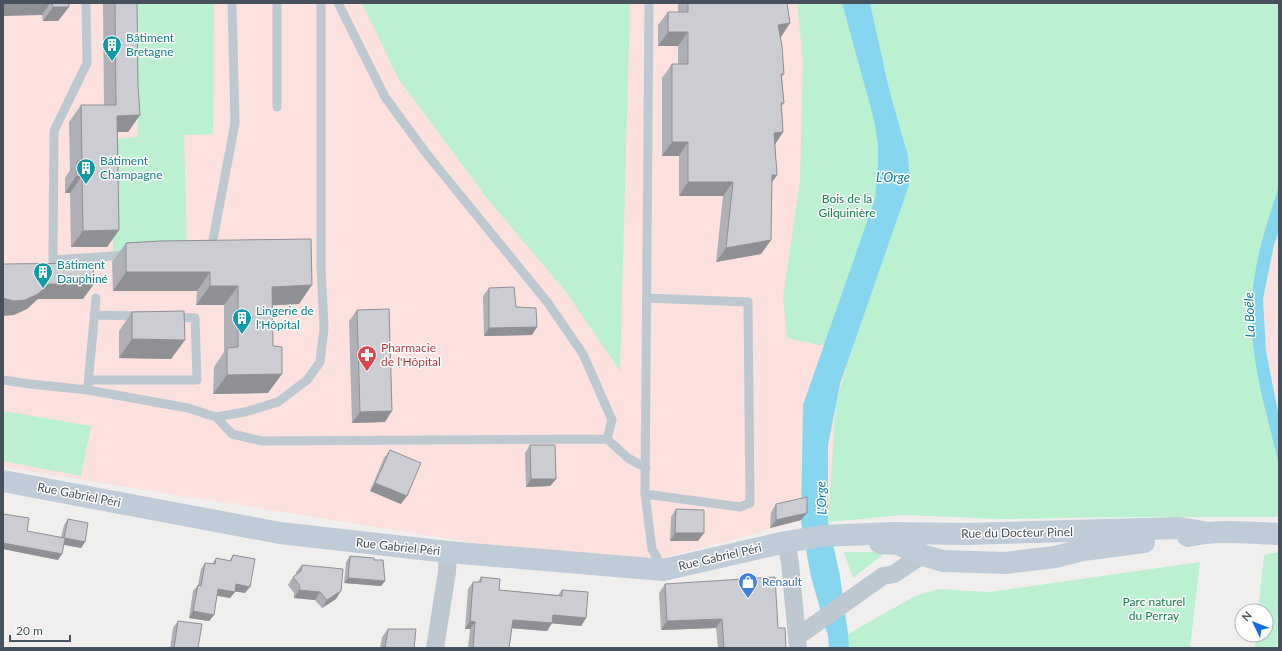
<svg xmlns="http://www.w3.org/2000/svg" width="1282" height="651" viewBox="0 0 1282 651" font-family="Lato,sans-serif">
<rect width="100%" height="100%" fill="#f1eeee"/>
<path fill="#fce1de" d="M3 3H870L907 190 836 402 828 522 801 521 659 559 488 545 3 467Z
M1279 231V417L1266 351 1263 299 1274 245Z"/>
<path fill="#bbf0d1" d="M125 3H214L213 134 184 135 187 249 113 253V139L138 137V113Z
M362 3H630L620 371 566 292 486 197 398 78Z
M797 3H842L874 120 878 145V165L890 93 870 3H1279V192L1252 298 1263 397 1279 465V517H1122L1001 519 903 515 828 522 836 402 853 345 824 346 787 338 783 297 800 181 803 61Z
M3 411 91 426 81 476 3 461Z
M844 552H886L853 578Z
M1279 552 1277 648H1255L1256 635H1266V611H1258L1264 555Z
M1200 562 1190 648H839L848 644V634L915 596 938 589 989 592Z"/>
<path fill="#87d6ef" d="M842 3H870L890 93 908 156 910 182 840 384 828 445V522L840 576 848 634 849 648H829L828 636 811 577 801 522 803 405 875 199 878 165V145L874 120Z
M1279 186V231L1274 245 1263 299 1266 351 1279 417V465C1266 411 1248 354 1252 298 1255 259 1267 222 1279 186Z"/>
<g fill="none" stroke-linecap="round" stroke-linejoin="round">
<path stroke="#bec8d1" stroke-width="9" d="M86 3 87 63 54 131 53 260 129 255
M277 3V107
M649 3 645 494 652 549 663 569
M210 250H211L235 123 232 3
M94 315 141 316
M3 380 30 384 88 390 188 408 216 417 232 434 262 441 607 439 612 420 583 354 548 303 426 153 385 97 338 3
M89 380H197L195 318 173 317
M88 385 96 298
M216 417 245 412 278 402 307 380 320 362 324 328 321 267V3
M607 439 628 458 646 468
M645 494 740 507 750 503 748 302 647 298"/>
<path stroke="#bec8d1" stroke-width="18" d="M786 542 790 563 798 648
M797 634 804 632 883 576 894 574 922 555
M435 648 447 572 448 552"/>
<path stroke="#c0cbd8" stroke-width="22" d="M3 481 280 533 448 552 663 570 786 542 822 536 892 533 966 534 1180 528 1203 532
M1188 536C1219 529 1248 533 1279 534
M880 543 898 544 922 555 943 561 1005 563 1055 557 1083 550 1144 542"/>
</g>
<path fill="#afb0b5" d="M3 3H69V7L58 21H43L42 15Z
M103 3H137L138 85 140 115 128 132H118L119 230 107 247H71L70 193H65V178L70 170 69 122 81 105H104Z
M678 3H787L790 23 780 37 784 74 782 77 784 103 782 106 783 132 775 144 777 175 772 182 771 240 761 254 716 262 723 196H679V156H662V78L672 64H678V46H658V25L668 12H678Z
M160 241 299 304 273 305 268 393 213 394 214 367 224 352V305H196L197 291H113L112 262 126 243Z
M489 288 516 307 532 335 484 336 483 296Z
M357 310 385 422 352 423 349 321Z
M132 312 171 359 119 358V331Z
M530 445 556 479 550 486 526 487 525 453Z
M390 450 401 504 370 491 384 458Z
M776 504 801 520 770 528 771 512Z
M676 509 698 541H670L671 517Z
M3 514 27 531 61 537 64 525 68 519 85 542 81 548 64 545 58 560 3 549Z
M233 555 245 593 235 591 230 598 217 596 214 615 209 621 189 618 193 591 198 585 201 569 205 563 212 564 216 558 229 561Z
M350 556 374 560 385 581 381 586 344 583 346 562Z
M302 565 336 599 322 608 315 600 294 598V593L288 585 293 577 296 574V572Z
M481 577 499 590 558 595 562 590 586 618 581 626 552 623 547 631 512 628 509 648H468L470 629H465L468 589 473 582H478Z
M665 584 778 628 786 648H718L716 628 661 630 659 593Z
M178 621 198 648H170L173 628Z
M388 629 414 648H380L382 637Z"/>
<path fill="#8e9094" d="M3 3H50L42 15 3 16Z
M53 7H69L58 21H43Z
M790 23 781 37 769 39 778 25Z
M668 32H688L678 46H658Z
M140 115 128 132H106L117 116Z
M783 132 774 146V133Z
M672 142H688L679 156H662Z
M772 175H777L767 189Z
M76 176H82L70 193H65Z
M688 182H733L723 196H679Z
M119 230 107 247H71L83 231Z
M771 240 761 254 716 262 726 248Z
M126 272H210L197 291H113Z
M49 284H94L83 299H38L27 309 14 315 3 316V298Z
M312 285 299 304 259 306 272 287Z
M210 286H238L224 305H196Z
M537 327 532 335 484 336 489 328Z
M132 339 185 340 171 359 119 358Z
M282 374 268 393 213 394 227 375Z
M392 411 385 422 352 423 360 412Z
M531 479H556L550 486 526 487Z
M375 483 407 496 401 504 370 491Z
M807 513 801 520 770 528 776 520Z
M675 533H704L698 541H670Z
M65 538 85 542 81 548 61 544Z
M3 543 62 554 58 560 3 549Z
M348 578 385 581 381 586 344 583Z
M236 584 250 587 245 593 232 591Z
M218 589 235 592 230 598 214 595Z
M299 590 320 592 315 600 294 598Z
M341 591 336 599 322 608 327 600Z
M193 611 214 615 209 621 189 618Z
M553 615 586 618 581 626 548 623Z
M722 619 716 628 661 630 667 621Z
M513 620 552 623 547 631 507 628Z
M470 621 475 622 470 629H465Z"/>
<path fill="#cbcdd3" stroke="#8e9094" d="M52 3H69V7H53Z
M115 3H137L138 85 140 115 117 116 119 230 83 231 82 176H76L77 161H82L81 105H116Z
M688 3H787L790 23 778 25 782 46 784 74H781L784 103H781L783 132 774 133 777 175H772L771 240 726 248 733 182H688V142H672V64H688V32H668V12H688Z
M311 239 312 285 272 287 273 346 282 347V374L227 375V348L238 347V286H210V272H126V243L160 241Z
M93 263 94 284H49L38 294 25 300 14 301 3 298V264Z
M514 287 516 307 536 308 537 327 489 328V288Z
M389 309 392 411 360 412 357 310Z
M184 311 185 340 132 339V312Z
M530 445H555L556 479H531Z
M390 450 421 463 407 496 375 483Z
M807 497V513L776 520V504Z
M676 509 704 510V533H675Z
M3 514 29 518 27 531 64 538 68 519 88 523 85 542 65 538 62 554 3 543Z
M233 555 255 559 250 587 236 584 235 592 218 589 214 615 193 611 198 585 201 586 205 563 215 564 216 558 231 561Z
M350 556 374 558V560H383L385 581 348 578Z
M302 565 343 569 341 591 327 600 320 592 299 590 300 586 293 577 301 571Z
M481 577 500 579 499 590 562 596V590L588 592 586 618 553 615 552 623 513 620 509 648H473L475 622 470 621 473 582H481Z
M775 577 778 628H785L786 648H724L722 619 667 621 665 584Z
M178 621 202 624 198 648H174Z
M388 629H416L414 648H385Z"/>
<defs>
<symbol id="building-pin" viewBox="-11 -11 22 30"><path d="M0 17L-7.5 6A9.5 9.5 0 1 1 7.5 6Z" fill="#0f9aa8" stroke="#fff"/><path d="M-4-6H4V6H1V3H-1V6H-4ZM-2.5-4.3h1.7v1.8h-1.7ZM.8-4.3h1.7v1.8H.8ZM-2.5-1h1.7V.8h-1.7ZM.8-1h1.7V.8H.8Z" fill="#fff"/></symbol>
<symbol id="pharmacy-pin" viewBox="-11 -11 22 30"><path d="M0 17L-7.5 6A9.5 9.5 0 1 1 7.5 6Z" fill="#e0444e" stroke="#fff"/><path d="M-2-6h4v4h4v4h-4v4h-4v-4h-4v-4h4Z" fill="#fff"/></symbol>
<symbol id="shop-pin" viewBox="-11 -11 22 30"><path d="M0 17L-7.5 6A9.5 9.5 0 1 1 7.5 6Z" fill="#3f7fe0" stroke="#fff"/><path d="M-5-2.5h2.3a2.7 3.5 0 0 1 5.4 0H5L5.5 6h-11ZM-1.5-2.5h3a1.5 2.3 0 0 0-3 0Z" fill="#fff"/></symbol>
</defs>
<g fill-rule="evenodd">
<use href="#building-pin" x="101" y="34" width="22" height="30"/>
<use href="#building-pin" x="75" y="157" width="22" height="30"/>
<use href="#building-pin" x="32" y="261" width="22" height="30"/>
<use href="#building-pin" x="231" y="307" width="22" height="30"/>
<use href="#pharmacy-pin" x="356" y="344" width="22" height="30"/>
<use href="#shop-pin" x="737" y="571" width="22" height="30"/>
</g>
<g text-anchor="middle" stroke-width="3" stroke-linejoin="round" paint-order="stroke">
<g font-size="12" fill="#0d838f" stroke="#fff" text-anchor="start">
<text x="126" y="42">Bâtiment<tspan x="126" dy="14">Bretagne</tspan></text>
<text x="100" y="165">Bâtiment<tspan x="100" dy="14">Champagne</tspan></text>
<text x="57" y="269">Bâtiment<tspan x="57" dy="14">Dauphiné</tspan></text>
<text x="256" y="315">Lingerie de<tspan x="256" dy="14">l'Hôpital</tspan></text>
</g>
<g font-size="12" fill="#14814e" stroke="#fff">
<text x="847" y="203">Bois de la<tspan x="847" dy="14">Gilquinière</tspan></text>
<text x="1154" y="606">Parc naturel<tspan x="1154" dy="14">du Perray</tspan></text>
</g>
<g font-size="12" fill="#be3a42" stroke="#fff" text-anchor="start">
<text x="381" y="352">Pharmacie<tspan x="381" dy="14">de l'Hôpital</tspan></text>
</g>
<g font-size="12" fill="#46515d" stroke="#fff">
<text transform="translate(79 495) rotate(11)" y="4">Rue Gabriel Péri</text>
<text transform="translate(1017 533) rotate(-1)" y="4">Rue du Docteur Pinel</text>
<text transform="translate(398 547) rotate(6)" y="4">Rue Gabriel Péri</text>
<text transform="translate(720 557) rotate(-13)" y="4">Rue Gabriel Péri</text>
</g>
<g font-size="12" fill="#366cbe" stroke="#fff" text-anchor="start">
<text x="762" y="586">Renault</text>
</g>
<g font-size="13" font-style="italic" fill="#0880a6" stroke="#fff">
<text x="893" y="182">L'Orge</text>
<text transform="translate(1249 315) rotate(-92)" y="5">La Boële</text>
<text transform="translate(821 498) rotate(-92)" y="5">L'Orge</text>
</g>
</g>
<rect width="1282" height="651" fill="none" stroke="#46515d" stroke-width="8"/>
<g transform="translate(1254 623) rotate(313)"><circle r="19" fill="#ffffff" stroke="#b5b9be"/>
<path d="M0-3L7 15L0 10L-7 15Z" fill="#1369e7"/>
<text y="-6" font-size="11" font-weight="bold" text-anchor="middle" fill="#46515d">N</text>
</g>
<path d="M10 635v6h60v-6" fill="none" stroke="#46515d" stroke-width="2"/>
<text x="16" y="635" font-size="12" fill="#46515d" stroke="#ffffff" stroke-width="3" paint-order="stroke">20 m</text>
</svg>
